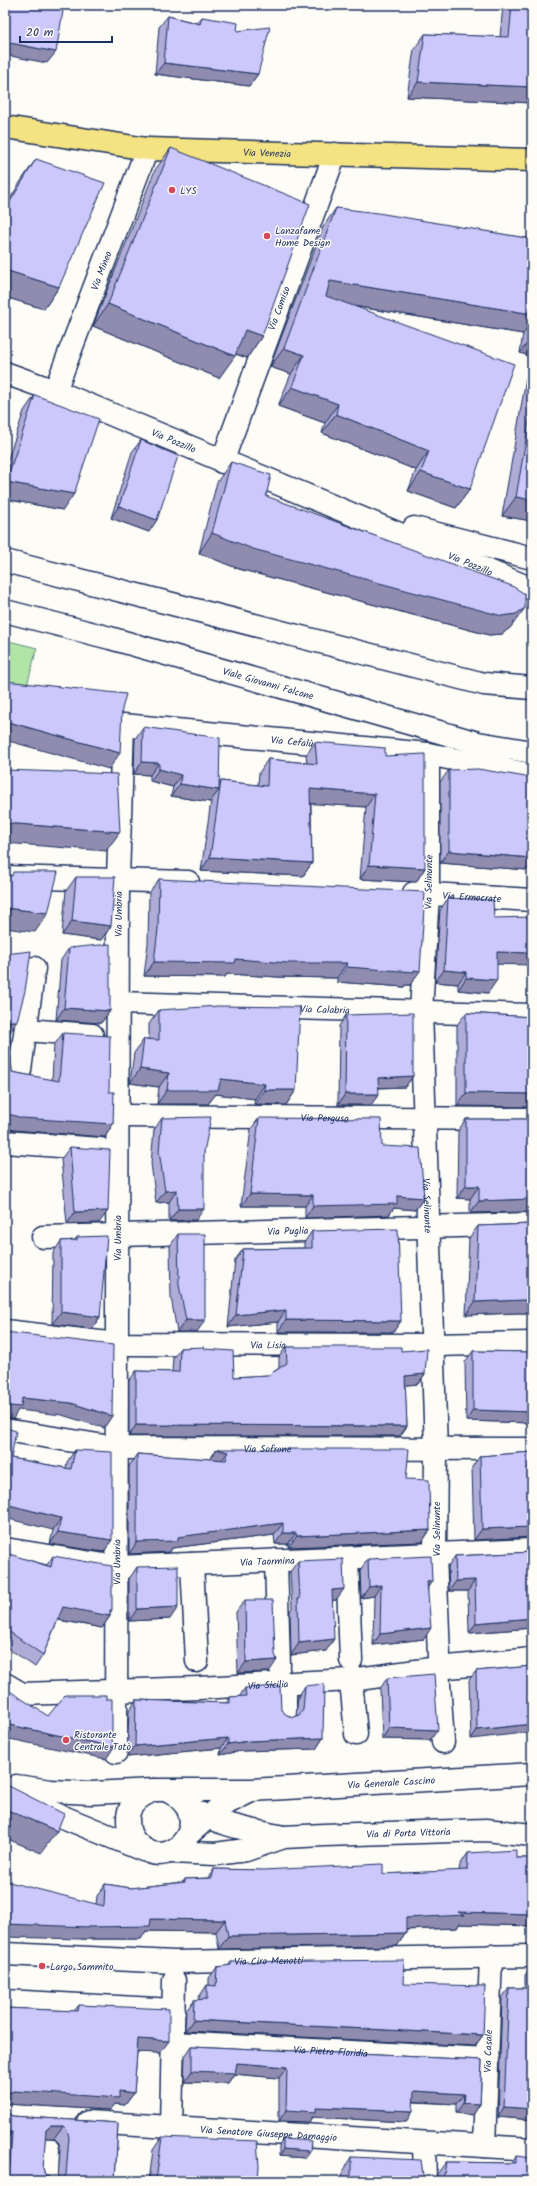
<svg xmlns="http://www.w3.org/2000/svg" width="537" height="2186" viewBox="0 0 537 2186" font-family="Kalam,sans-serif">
<rect width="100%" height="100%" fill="#fdfcf7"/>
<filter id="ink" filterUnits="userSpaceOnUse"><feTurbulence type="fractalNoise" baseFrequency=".025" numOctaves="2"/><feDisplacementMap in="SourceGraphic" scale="8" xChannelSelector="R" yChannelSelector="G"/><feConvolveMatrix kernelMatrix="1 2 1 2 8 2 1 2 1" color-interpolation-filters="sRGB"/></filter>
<g filter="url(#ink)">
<path fill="#b0e5a7" stroke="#668a82" d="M5 640 37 648 25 693 5 689Z"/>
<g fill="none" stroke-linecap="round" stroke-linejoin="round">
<defs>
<g id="street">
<path id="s1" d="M5 373 55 391 532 589"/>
<path id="s2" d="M55 391 147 149"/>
<path id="s3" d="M222 462 335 154"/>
<path d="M414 528 532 558"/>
<path id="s4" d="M428 754V894L421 1011 436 1449 435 1554 439 1657"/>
<path d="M5 877 188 882"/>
<path id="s5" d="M414 893 532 900"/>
<path id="s6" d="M118 1003 532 1015"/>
<path d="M26 1030 92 1035"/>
<path d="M20 1070 34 968"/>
<path id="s7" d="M118 1116 532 1119"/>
<path d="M5 1142 100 1149"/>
<path id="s8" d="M43 1237 532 1224"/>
<path id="s9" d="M5 1331 117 1344 433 1345 532 1343"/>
<path id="s10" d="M5 1430 117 1448 532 1449"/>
<path id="s11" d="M5 1549 117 1567 532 1550"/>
<path d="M347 1558 351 1660"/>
<path d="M276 1560 279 1665"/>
<path d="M192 1564 197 1661"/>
<path d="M438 1668 443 1742"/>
<path d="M351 1680 356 1734"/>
<path d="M285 1683V1715"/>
<path id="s12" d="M5 1684 22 1694 199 1688 351 1680 438 1668 532 1659"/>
<path id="s13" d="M116 1752 118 879 123 725 428 754 532 775"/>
<path d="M192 1809C220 1826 252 1830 283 1837"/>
<path id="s14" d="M171 1852 215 1854 246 1850 284 1837 324 1835 486 1830 532 1835"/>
<path id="s15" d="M5 1954 174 1962 532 1956"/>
<path d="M5 2001 174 2010"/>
<path id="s16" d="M173 2043 488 2059"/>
<path id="s17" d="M88 2122 532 2149"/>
<path d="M171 2128 174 1980"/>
<path d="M424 2143 425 2181"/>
<path id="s18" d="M484 2146 491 1956"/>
<path d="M47 2181 48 2149"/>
</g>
<g id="secondary">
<path d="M5 561 484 684 532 688"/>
<path id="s19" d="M5 611 110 638 478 743 532 752"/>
<path id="s20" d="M16 1786 51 1791 91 1793 154 1790H251L532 1774"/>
<path d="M154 1790C142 1795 127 1804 128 1820 128 1831 131 1839 140 1846 173 1875 219 1816 168 1791"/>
<path d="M38 1802 51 1812 143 1850"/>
<path d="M190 1833 221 1806 249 1792"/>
</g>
<g id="primary">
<path id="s21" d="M5 127 147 149 532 160"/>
</g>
</defs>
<use href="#street" stroke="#1b2f5e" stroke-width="25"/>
<use href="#secondary" stroke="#1b2f5e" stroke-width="25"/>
<use href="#primary" stroke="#1b2f5e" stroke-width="25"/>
<use href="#street" stroke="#fdfcf7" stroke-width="22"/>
<use href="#secondary" stroke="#fdfcf7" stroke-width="22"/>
<use href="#primary" stroke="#f4e382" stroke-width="22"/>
</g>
<path fill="#b0acd8" stroke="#1b2f5e" d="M503 5H532V103L407 97 414 49 425 34 500 37Z
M168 16 197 23 202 17 237 31 258 74 249 86 155 74 159 27Z
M171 148 262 336 247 358 235 354 219 378 93 326 155 170Z
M36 159 59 287 44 309 5 297V207L21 181Z
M336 208 532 239V521L502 516 530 356 520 353 523 334 352 306 470 489 456 508 408 491 416 470 322 433 325 423 278 406 291 374 270 367 323 227Z
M35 395 63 510 5 499V468L24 411Z
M141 440 149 532 111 518 132 452Z
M231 462 266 496 511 627 502 634 489 635 239 569 199 553 217 482Z
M143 727 219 784 221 781 258 785 259 773 268 759 307 763 306 755 315 742 385 756 425 868 416 882 360 879 366 807 311 803 312 863 303 876 201 871 211 801 210 802 171 796 173 787 150 781V775L134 774 135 739Z
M449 770 529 867 527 870 440 863V782Z
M76 877 111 926 101 940 62 935 66 891Z
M159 879 410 985H405L404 987 337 982V978L278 977 227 974 225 977 144 976 148 943 149 893Z
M448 898 488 993 458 990V984L435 982 440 910Z
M69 948 110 1011 101 1023 56 1020 61 960Z
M5 954 12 1072 52 1080 54 1045 63 1033 109 1092 113 1124 105 1137 14 1130 5 1127Z
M159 1010 296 1090 286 1105 254 1104 255 1099 216 1094 208 1104H157L159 1087 130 1083 134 1053 144 1039H149V1024Z
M466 1013 532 1017V1107L457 1106V1025Z
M346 1015 413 1076 405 1087 379 1088 371 1105H338L339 1026Z
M162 1118 204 1152 196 1220 169 1221V1202L156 1203 151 1163 154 1130Z
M259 1118 382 1146 424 1198 415 1210 394 1208 389 1215 305 1218V1206H241L251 1129Z
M466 1119H532V1212L470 1213V1199L457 1198 458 1131Z
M70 1147 99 1223 67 1224 61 1159Z
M532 1224V1313H516L466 1315 469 1238 478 1226Z
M312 1231 401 1321 393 1332H278V1322L228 1327 235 1260 243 1249 304 1248V1243Z
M178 1234 197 1332H177L171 1297 170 1246Z
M77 1237 100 1317 92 1329 52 1324 53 1253 61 1241 75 1240Z
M286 1347 401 1351 425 1374 418 1384 405 1385 407 1426 400 1436H129V1381L136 1371 172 1372 173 1358 180 1348 204 1349 234 1377 269 1375 279 1368V1357Z
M473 1351 532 1352V1423L466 1421 465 1362Z
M217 1449 406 1479 430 1530 422 1542 288 1547V1544H275L274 1535 172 1548 170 1552 129 1554V1466L137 1454 210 1459Z
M75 1450 104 1552 50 1544 53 1530 11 1458 66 1468 67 1462Z
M532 1452V1538L474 1540 472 1467 480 1456Z
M532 1552V1628L469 1633 468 1591H449L448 1567 455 1556Z
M5 1554 47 1565 53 1556 110 1613V1616L102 1628 58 1620 43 1655 35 1667 5 1646Z
M368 1559 432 1581 428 1587 424 1639 373 1645 374 1596 361 1598 360 1570Z
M298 1561 336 1600 332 1601 326 1651 291 1655 290 1611 292 1608 290 1572Z
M137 1567 170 1619 129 1621V1579Z
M245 1600 269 1672 238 1673 236 1612Z
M532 1666 471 1739 469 1680 476 1671Z
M387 1678 430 1740 382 1739 380 1689Z
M305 1686 323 1738 316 1749 241 1751 220 1755 221 1748 127 1757 129 1711 136 1700 226 1703 230 1697H239L245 1688 281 1710 287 1715 293 1717 296 1716 298 1697Z
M468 1853 516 1858H532V1926L459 1924 457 1928 406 1930V1933L397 1946 219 1949 216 1932 146 1931 141 1939H81L96 1904 97 1896 105 1884 131 1888 183 1882 185 1879 208 1878 214 1869 383 1874 459 1871 460 1865Z
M231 1962 403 1984 483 2035 475 2046 185 2031 186 2011 194 2000H199V1997L207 1985 209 1986V1978L217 1967 228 1966Z
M532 1966V2120L498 2117 502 1998 509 1988H525V1975Z
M79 2005 160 2053 137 2052 134 2093 125 2105 115 2104 110 2110 5 2104V2008L74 2011Z
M192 2046 482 2060 480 2104 473 2115 456 2113V2104L413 2102 406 2122 312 2117 309 2122 279 2121V2078L234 2074 228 2083 184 2082 185 2056Z
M5 2111 12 2116 118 2123 115 2181 58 2180 60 2149 59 2143 54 2138H45L43 2168 45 2175 55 2181H5Z
M162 2137 258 2181H149L153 2150Z
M283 2139 305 2158 279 2156V2146Z
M516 2156 532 2181 437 2180V2174L446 2162 512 2163Z
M351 2157 423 2175 427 2179 433 2181H342L343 2170Z"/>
<path fill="#908cb0" stroke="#1b2f5e" d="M5 42 56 52 47 63 5 55Z
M164 63 258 74 249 86 155 74Z
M418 82 532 87V103L407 97Z
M5 270 59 287 44 309 5 297Z
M330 281 532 314V322L523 334 317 300Z
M108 304 235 356 219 378 93 326Z
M245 330 262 336 247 358 230 352Z
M532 336V353L530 356 520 353Z
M284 348 304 355 291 374 270 367Z
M292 387 338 404 325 423 278 406Z
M336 414 429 451 416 470 322 433Z
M421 472 470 489 456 508 408 491Z
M6 482 74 494 63 510 5 499V484Z
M516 497 532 500V521L502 516Z
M119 506 157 520 149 532 111 518Z
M212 533 525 608 511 627 502 634 489 635 239 569 199 553Z
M5 721 120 753 109 769 5 740Z
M142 762 159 763 150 775 134 774Z
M159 769 181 775 173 787 150 781Z
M180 784 219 790 210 802 171 796Z
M310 789 375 794 366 807 301 803Z
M5 823 120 832 106 851 5 843Z
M449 851 532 858V867H529L527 870 440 863Z
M210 857 312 863 303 876 201 871Z
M369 865 425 868 416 882 360 879Z
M5 908 48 913 35 932 5 928Z
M72 921 111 926 101 940 62 935Z
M497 952 532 953V965L488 964Z
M236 959 347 963 337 978 278 977 227 974 225 977 144 976 154 962Z
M347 967 414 970 420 971 410 985H405L404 987 337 982Z
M444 970 466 972 458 984 435 982Z
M466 978 497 980 488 993 458 990Z
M64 1008 110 1011 101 1023 56 1020Z
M8 1021H17L9 1034Z
M140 1069 169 1073 159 1087 130 1083Z
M413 1076 405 1087 371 1088 378 1078Z
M221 1079 265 1084 255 1099 216 1094 208 1104H157L167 1090Z
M264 1090H296L286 1105 254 1104Z
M466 1093 532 1094V1107L457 1106Z
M345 1094H379L371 1105H338Z
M5 1113 113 1124 105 1137 14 1130 5 1127Z
M466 1186H479L470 1199 457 1198Z
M177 1190 169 1202 156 1203 165 1191Z
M250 1194 313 1195 305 1206H241Z
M397 1196 424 1198 415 1210 394 1208 389 1215 305 1218 313 1206Z
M532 1199V1212L470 1213 479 1201Z
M178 1209H204L196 1220 169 1221Z
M108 1211 99 1223 67 1224 75 1212Z
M525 1300 532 1301V1313H516L466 1315 475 1302Z
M286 1310 278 1322 228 1327 236 1315Z
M61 1312 100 1317 92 1329 52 1324Z
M186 1320H205L197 1332H177Z
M286 1320 401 1321 393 1332H278Z
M425 1374 418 1384 398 1386 405 1376Z
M22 1398 71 1403 112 1416 104 1428 62 1415 18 1410 13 1419 5 1418V1409Z
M473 1410 532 1412V1423L466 1421Z
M136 1425 407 1426 400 1436H129Z
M217 1449 228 1452 219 1464 209 1461Z
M5 1504 61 1518 53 1530 5 1518Z
M283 1523 274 1535 172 1548 170 1552 129 1554 137 1542Z
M532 1527V1537L474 1540 482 1529Z
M430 1530 422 1542 288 1547 297 1536Z
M58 1532 112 1540 104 1552 50 1544Z
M283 1533H296L288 1544H275Z
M475 1580 468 1591H449L456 1581Z
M432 1581 424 1592 427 1582Z
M381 1585 374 1596 361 1598 369 1587Z
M344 1589 336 1600 323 1602 332 1590Z
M63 1607 110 1610H112L108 1616H110L102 1628 55 1619Z
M178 1607 170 1619 129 1621 137 1609Z
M532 1618V1628L469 1633 476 1623Z
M431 1628 424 1639 373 1645 380 1634Z
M5 1629 8 1631 5 1635Z
M334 1639 326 1651 291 1655 299 1643Z
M277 1660 269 1672 238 1673 246 1662Z
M5 1724 114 1747 106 1759 5 1738Z
M532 1724V1732L471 1739 477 1730Z
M389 1728 438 1730 430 1740 382 1739Z
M228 1738 221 1748 127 1757 135 1746Z
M323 1738 316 1749 241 1751 220 1755 228 1744 249 1741Z
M5 1809 57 1831 41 1853 5 1838Z
M458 1912 532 1914V1926L459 1924 457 1928 398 1930 406 1918Z
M151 1919 225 1920 216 1932 146 1931 141 1939H81L5 1937V1924Z
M406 1933 397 1946 219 1949 228 1936Z
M193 2020 483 2035 475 2046 185 2031Z
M138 2039 169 2041 160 2053 129 2052Z
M237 2063 287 2067 279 2078 234 2074 228 2083 184 2082 192 2071Z
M14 2091H119L134 2093 125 2105 115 2104 110 2110 5 2104V2095L8 2093Z
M414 2091 464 2094 456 2104 406 2101Z
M463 2103 480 2104 473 2115 456 2113Z
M316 2107 413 2111 406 2122 312 2117 309 2122 279 2121 286 2110Z
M504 2107 532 2109V2120L498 2117Z
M51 2126H63L54 2138H42L46 2130Z
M5 2132H12L5 2143Z
M283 2149 310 2151 305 2158 279 2156Z"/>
<path fill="#cdc8fb" stroke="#1b2f5e" d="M5 5H64L56 52 5 42Z
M512 5H532V87L418 82 425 34 509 37Z
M168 16 200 24 202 17 238 23 237 31 270 27 258 74 164 63Z
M171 148 310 204 262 336 245 330 235 356 108 304Z
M36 159 105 183 59 287 5 270V210Z
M336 208 378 213 532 239V314L330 281 326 296 514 364 470 489 421 472 429 451 336 414 338 404 292 387 304 355 284 348Z
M35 395 99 419 74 494 6 482Z
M532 404V500L516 497Z
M141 440 178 456 157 520 119 506Z
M231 462 271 475 266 496 512 586 525 594V608L516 614 502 616 253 549 212 533Z
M5 681 126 694 122 709 120 753 5 721Z
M143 727 220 738 219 790 180 784 181 775 159 769V763L142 762Z
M315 742 385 748V756L425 754V868L369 865 375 794 310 789 312 863 210 857 221 781 267 786 268 759 317 764Z
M478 769 532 778V858L449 851V770Z
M5 770 117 774 120 832 5 823Z
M13 872H58L48 913 5 908V875L12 876Z
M76 877H115L111 926 72 921Z
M159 879 425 892 420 971 414 970V972L347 967V963H288L236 959 235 963 154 962 158 929Z
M448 898 493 900 494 918 532 917V953L497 952V980L466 978V972L444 970Z
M110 944V1011L64 1008 69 948Z
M31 951 25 991 17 1021H8L12 1072 59 1081 63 1033 110 1036 109 1092H114L113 1124 22 1118 5 1113V954Z
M218 1006 300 1007 296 1090H264L265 1084 221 1079 218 1090H167L169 1073 140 1069 144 1039 159 1040V1010Z
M413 1013V1076L378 1078 379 1094H345L346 1015Z
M466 1013 532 1017V1094L466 1093Z
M211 1117 204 1152V1209H178L177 1190 165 1191 159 1151 162 1118Z
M259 1118 381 1119 382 1146 420 1148 424 1198 397 1196V1204L313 1206V1195L250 1194Z
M466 1119H532V1199L479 1201V1186H466Z
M70 1147 110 1150 108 1211 75 1212Z
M532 1224V1301L525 1300 475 1302 478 1226Z
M398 1229 401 1321 286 1320V1310L236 1315 243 1249 312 1248V1231Z
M178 1234H205V1320H186L179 1285Z
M107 1236 100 1317 61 1312V1241L77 1240V1237Z
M5 1332 113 1345 112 1416 71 1403 22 1398 21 1407 9 1406 5 1409Z
M204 1347V1349L233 1351 234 1377 269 1375 287 1363 286 1347H401V1351L427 1349 425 1374 405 1376 407 1426 136 1425V1371L179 1372 180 1348Z
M473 1351 532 1352V1412L473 1410Z
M5 1427 6 1428 16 1431 11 1458 71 1469 75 1450 112 1452V1540L58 1532 61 1518 5 1504Z
M217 1449H409L406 1479 429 1480 430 1530 297 1536 296 1533H283V1523L178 1537V1541L137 1542V1454L226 1460 228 1452Z
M532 1452V1527L482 1529 480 1456Z
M532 1552V1618L476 1623 475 1580 456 1581 455 1556Z
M6 1553 51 1567 53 1556 112 1566V1610H110V1616L63 1607 43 1655 8 1631 5 1629V1554Z
M431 1556 432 1581 427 1582 431 1628 380 1634 381 1585 369 1587 368 1559Z
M343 1559 344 1589 332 1590 334 1639 299 1643 298 1599H300L298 1561Z
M178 1566V1607L137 1609V1567Z
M245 1600H273L275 1654 277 1660 246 1662Z
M532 1666V1724L477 1730 476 1671Z
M434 1674 438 1730 389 1728 387 1678Z
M324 1684 323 1738 249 1741 228 1744V1738L135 1746 136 1700 230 1703V1697L246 1696 245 1688 280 1686 281 1710 287 1715 293 1717 299 1715 303 1710 305 1686Z
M5 1688 48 1716 65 1695H106V1699H112V1740L114 1747 5 1724Z
M5 1784 64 1814 57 1831 5 1809Z
M516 1850V1858H532V1914L458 1912 465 1915 406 1918V1933L228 1936 225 1920 151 1919 150 1926 90 1927 5 1924V1881L104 1906 105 1884 131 1888 185 1882V1879L212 1878 214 1869 263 1870 383 1864V1874L467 1870 468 1853Z
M404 1960 403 1984 485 1986 483 2035 193 2020 194 2000 207 1999V1985L216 1986 217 1967 231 1965V1962Z
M532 1966V2109L504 2107 509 1988H532Z
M79 2005 169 2009V2041L138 2039 134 2093 119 2091V2098L14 2091 8 2093 5 2095V2008L78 2011Z
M192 2046 482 2060 480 2104 463 2103 464 2094 414 2091 413 2111 316 2107V2112L286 2110 287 2067 237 2063 235 2073 192 2071Z
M5 2111 12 2116 118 2123 115 2181H55L62 2179 66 2175 69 2137 67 2130 63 2126H51L46 2130 43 2168 45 2175 55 2181H9L12 2132H5Z
M162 2137 257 2141 259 2166 258 2181H156Z
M283 2139 311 2141 310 2151 283 2149Z
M516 2156 532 2158V2181H434L440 2179 444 2175 446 2162 516 2163Z
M351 2157 421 2160 423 2175 427 2179 433 2181H351Z"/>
</g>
<g fill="#d1495b" stroke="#fdfcf7" stroke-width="1.5">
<circle cx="172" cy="190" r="4"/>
<circle cx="267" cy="236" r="4"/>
<circle cx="66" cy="1740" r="4"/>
<circle cx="42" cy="1966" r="4"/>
</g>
<g text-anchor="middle" stroke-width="3" stroke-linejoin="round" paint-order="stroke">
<g font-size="10" fill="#1b2f5e" stroke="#fdfcf7">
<text dy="4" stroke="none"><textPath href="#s21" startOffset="264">Via Venezia</textPath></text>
<text dy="4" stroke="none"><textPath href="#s2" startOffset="129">Via Mineo</textPath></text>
<text dy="4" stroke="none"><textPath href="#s3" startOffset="164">Via Comiso</textPath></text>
<text dy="4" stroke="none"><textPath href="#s1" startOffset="182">Via Pozzillo</textPath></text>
<text dy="4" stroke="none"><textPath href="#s1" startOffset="503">Via Pozzillo</textPath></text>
<text dy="4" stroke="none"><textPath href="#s19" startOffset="273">Viale Giovanni Falcone</textPath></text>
<text dy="4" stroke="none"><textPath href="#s13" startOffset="1197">Via Cefalù</textPath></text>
<text transform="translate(428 882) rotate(-89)" y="4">Via Selinunte</text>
<text dy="4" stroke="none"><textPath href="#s5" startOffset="58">Via Ermocrate</textPath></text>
<text dy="4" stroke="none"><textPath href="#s13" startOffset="838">Via Umbria</textPath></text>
<text dy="4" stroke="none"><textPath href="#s6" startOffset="207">Via Calabria</textPath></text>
<text dy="4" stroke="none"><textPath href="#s7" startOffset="207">Via Pergusa</textPath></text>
<text dy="4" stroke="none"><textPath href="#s4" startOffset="452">Via Selinunte</textPath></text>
<text dy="4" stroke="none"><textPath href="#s8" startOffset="245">Via Puglia</textPath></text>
<text dy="4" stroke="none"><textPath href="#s13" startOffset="514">Via Umbria</textPath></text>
<text dy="4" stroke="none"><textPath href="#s9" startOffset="264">Via Lisia</textPath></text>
<text dy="4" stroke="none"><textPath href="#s10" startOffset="264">Via Sofrone</textPath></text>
<text transform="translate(436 1529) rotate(-90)" y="4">Via Selinunte</text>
<text dy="4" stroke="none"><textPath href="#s11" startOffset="264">Via Taormina</textPath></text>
<text dy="4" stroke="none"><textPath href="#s13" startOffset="190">Via Umbria</textPath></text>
<text dy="4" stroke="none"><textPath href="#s12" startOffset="266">Via Sicilia</textPath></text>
<text dy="4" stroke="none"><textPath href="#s20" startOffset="376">Via Generale Cascino</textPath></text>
<text dy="4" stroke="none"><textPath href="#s14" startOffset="240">Via di Porta Vittoria</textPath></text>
<text dy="4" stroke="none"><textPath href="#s15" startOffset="264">Via Ciro Menotti</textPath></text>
<text dy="4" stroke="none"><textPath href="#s16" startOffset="158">Via Pietro Floridia</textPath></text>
<text dy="4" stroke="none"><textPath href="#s18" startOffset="95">Via Casale</textPath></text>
<text dy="4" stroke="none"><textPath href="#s17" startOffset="181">Via Senatore Giuseppe Damaggio</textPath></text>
</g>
<g font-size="10" fill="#1b2f5e" stroke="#fdfcf7" text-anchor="start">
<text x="180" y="194">LYS</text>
<text x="275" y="234">Lanzafame<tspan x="275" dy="12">Home Design</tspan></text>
<text x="74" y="1738">Ristorante<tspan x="74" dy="12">Centrale Totò</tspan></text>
<text x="50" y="1970">Largo Sammito</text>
</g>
</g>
<rect width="537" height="2186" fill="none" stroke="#fdfcf7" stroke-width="20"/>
<rect x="10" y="10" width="517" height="2166" fill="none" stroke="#1b2f5e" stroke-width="1.5" filter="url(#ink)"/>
<path d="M20 36v6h92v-6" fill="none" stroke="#1b2f5e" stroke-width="2"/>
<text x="26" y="36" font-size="12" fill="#1b2f5e" stroke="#fdfcf7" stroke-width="3" paint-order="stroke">20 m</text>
</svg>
